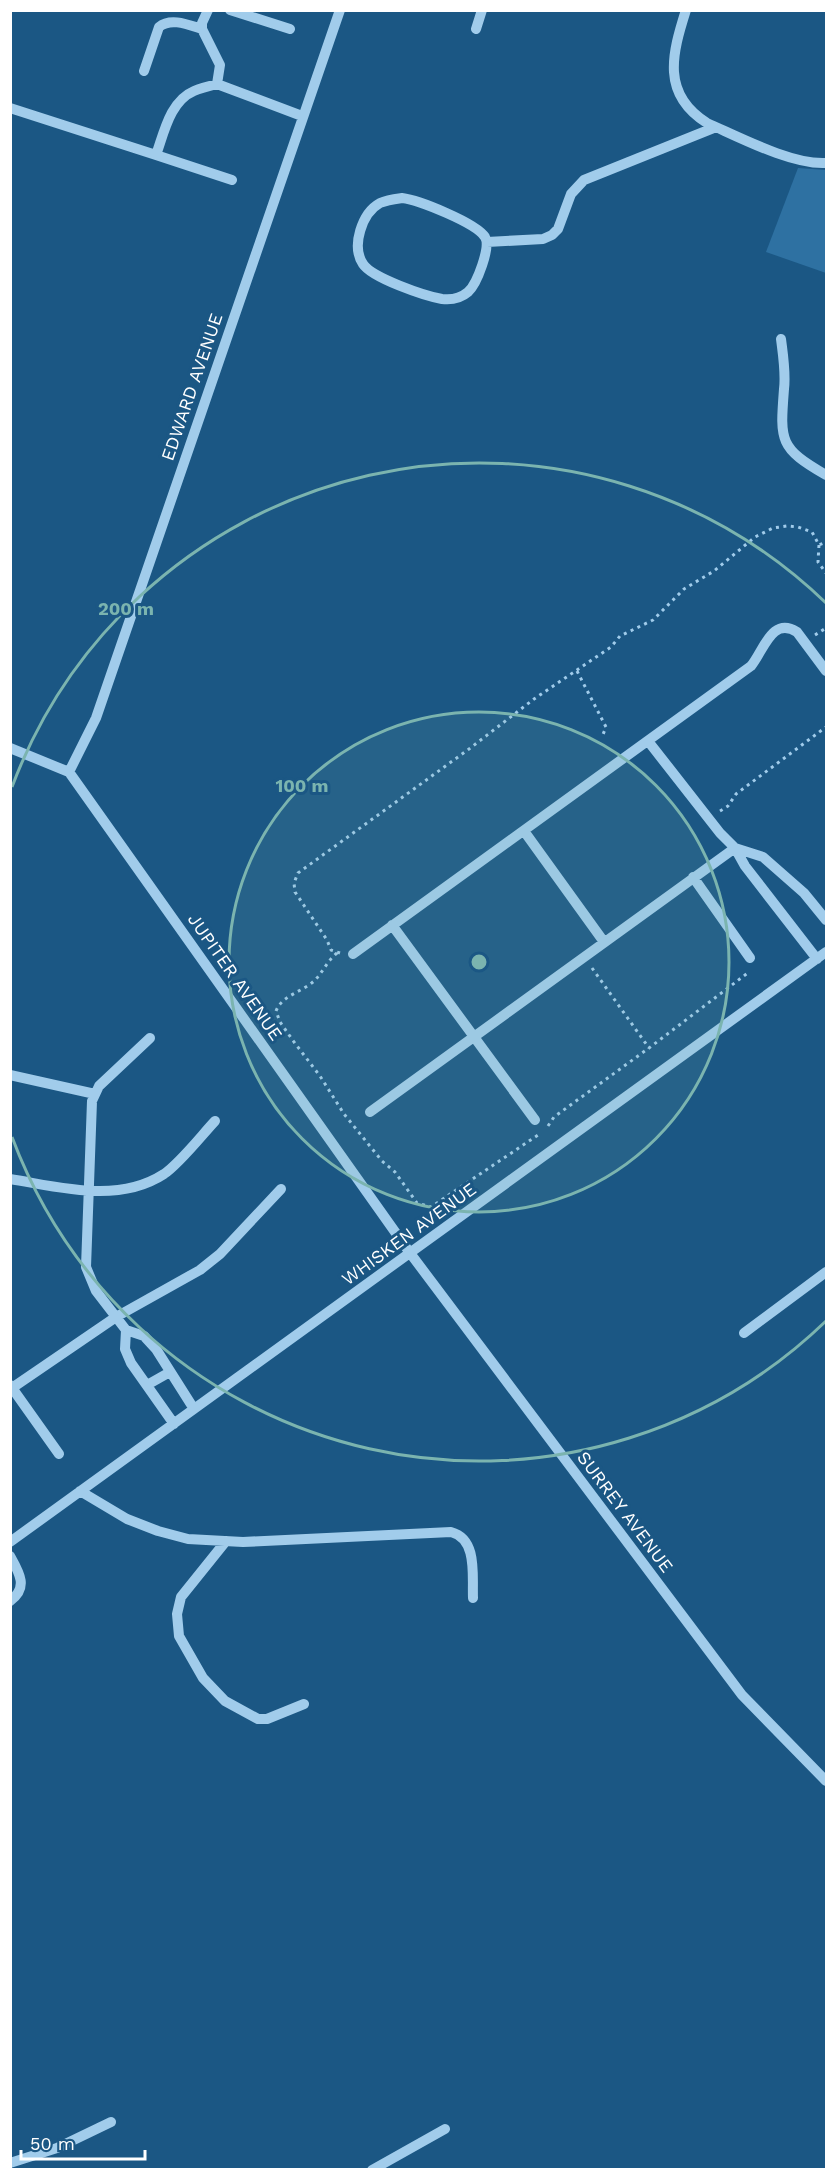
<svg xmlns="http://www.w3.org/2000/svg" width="837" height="2180" viewBox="0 0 837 2180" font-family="'Work Sans',sans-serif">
<rect width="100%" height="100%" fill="#1b5784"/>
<path fill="#2e71a2" d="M798 168 826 170V273L766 252Z"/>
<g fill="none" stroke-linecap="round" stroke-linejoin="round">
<path stroke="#a1cceb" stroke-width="3" stroke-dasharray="3 4.5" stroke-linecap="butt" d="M819 545 818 562 826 573
M815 635 826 628
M577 671 606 727 602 737
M720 811 728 806 736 794 826 727
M337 953C327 961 323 972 315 980 303 992 282 995 276 1011L280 1022 294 1042 320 1076 344 1114 382 1161 395 1172 417 1203 431 1207 541 1133
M340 953 331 950 327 940 295 892 294 883 298 873 469 749 534 699 611 647 620 636 653 620 684 589 714 571 755 537 773 528 787 526 798 527 812 532 819 545 826 542
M592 968 649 1048
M548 1126 554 1117 649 1048 749 972"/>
<path stroke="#a1cceb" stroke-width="10" d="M208 10 202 23V29L220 65 217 84 302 116
M230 10 290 29
M686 10C672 54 661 94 707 123 739 137 792 165 826 163
M476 29 482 10
M144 71 159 27C171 17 189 25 202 29
M217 84C209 86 201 88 194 91 170 101 164 133 156 155L232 180
M10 108 156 155
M402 198C419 200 476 223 485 237 491 247 477 284 468 292 461 298 451 300 442 299 425 296 372 278 363 264 351 246 362 213 380 203 387 200 395 199 402 198Z
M487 242 543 239 552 235 558 229 571 194 584 180 716 127
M781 339C783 355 786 373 784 389 780 441 779 448 826 475
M648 741 720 833 735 848 745 866 817 959
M10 748 69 772 410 1253 742 1695 826 1781
M69 772 96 718 340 10
M524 831 604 942
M735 848 763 857 804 893 826 920
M693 877 750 958
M392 925 535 1120
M353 954 751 666C764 650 772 616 797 632L826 671
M150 1038 99 1086 92 1101 86 1267 96 1291 126 1330 144 1336 156 1349 194 1409
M10 1075 95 1094
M370 1112 735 848
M10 1179C60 1187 118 1204 164 1174 180 1163 201 1136 215 1121
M126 1330 125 1349 131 1363 174 1424
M744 1333 826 1272
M10 1385 59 1454
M147 1385 170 1372
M12 1388 116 1317 200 1270 220 1254 281 1189
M80 1491 127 1519 158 1531 188 1539 243 1542 451 1532C478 1539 472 1576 473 1598
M226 1541 181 1597 177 1614 179 1636 203 1678 225 1701 258 1719H267L304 1704
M10 1542 826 952
M10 1556C19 1572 29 1588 10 1601
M10 2163 57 2148 111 2122
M372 2170 445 2129"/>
</g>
<circle cx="479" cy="962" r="250" fill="#7bb4af" fill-opacity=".12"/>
<g fill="none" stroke="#7bb4af" stroke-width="3">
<circle cx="479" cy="962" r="250"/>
<path d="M826 1321A499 499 0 0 1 12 1137M12 787A499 499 0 0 1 826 603"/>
</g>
<g text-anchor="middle" stroke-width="6" stroke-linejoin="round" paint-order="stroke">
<g font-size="18" fill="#fff" stroke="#1b5784">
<text transform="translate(192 387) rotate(-71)" y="6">EDWARD AVENUE</text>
<text transform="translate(235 977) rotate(55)" y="6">JUPITER AVENUE</text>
<text transform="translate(409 1234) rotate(-36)" y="6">WHISKEN AVENUE</text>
<text transform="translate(625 1512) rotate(53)" y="6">SURREY AVENUE</text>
</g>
</g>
<circle cx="479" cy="962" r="9" fill="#7bb4af" stroke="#1b5784" stroke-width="3"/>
<g font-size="18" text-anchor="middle" font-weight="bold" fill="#7bb4af" stroke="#1b5784" stroke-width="6" stroke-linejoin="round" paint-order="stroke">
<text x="126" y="615">200 m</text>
<text x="302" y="792">100 m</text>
</g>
<rect width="837" height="2180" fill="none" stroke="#ffffff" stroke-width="24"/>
<path d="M21 2150v9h124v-9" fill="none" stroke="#ffffff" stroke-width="3"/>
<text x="30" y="2150" font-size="18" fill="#ffffff" stroke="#1b5784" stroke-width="4.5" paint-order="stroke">50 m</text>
</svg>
